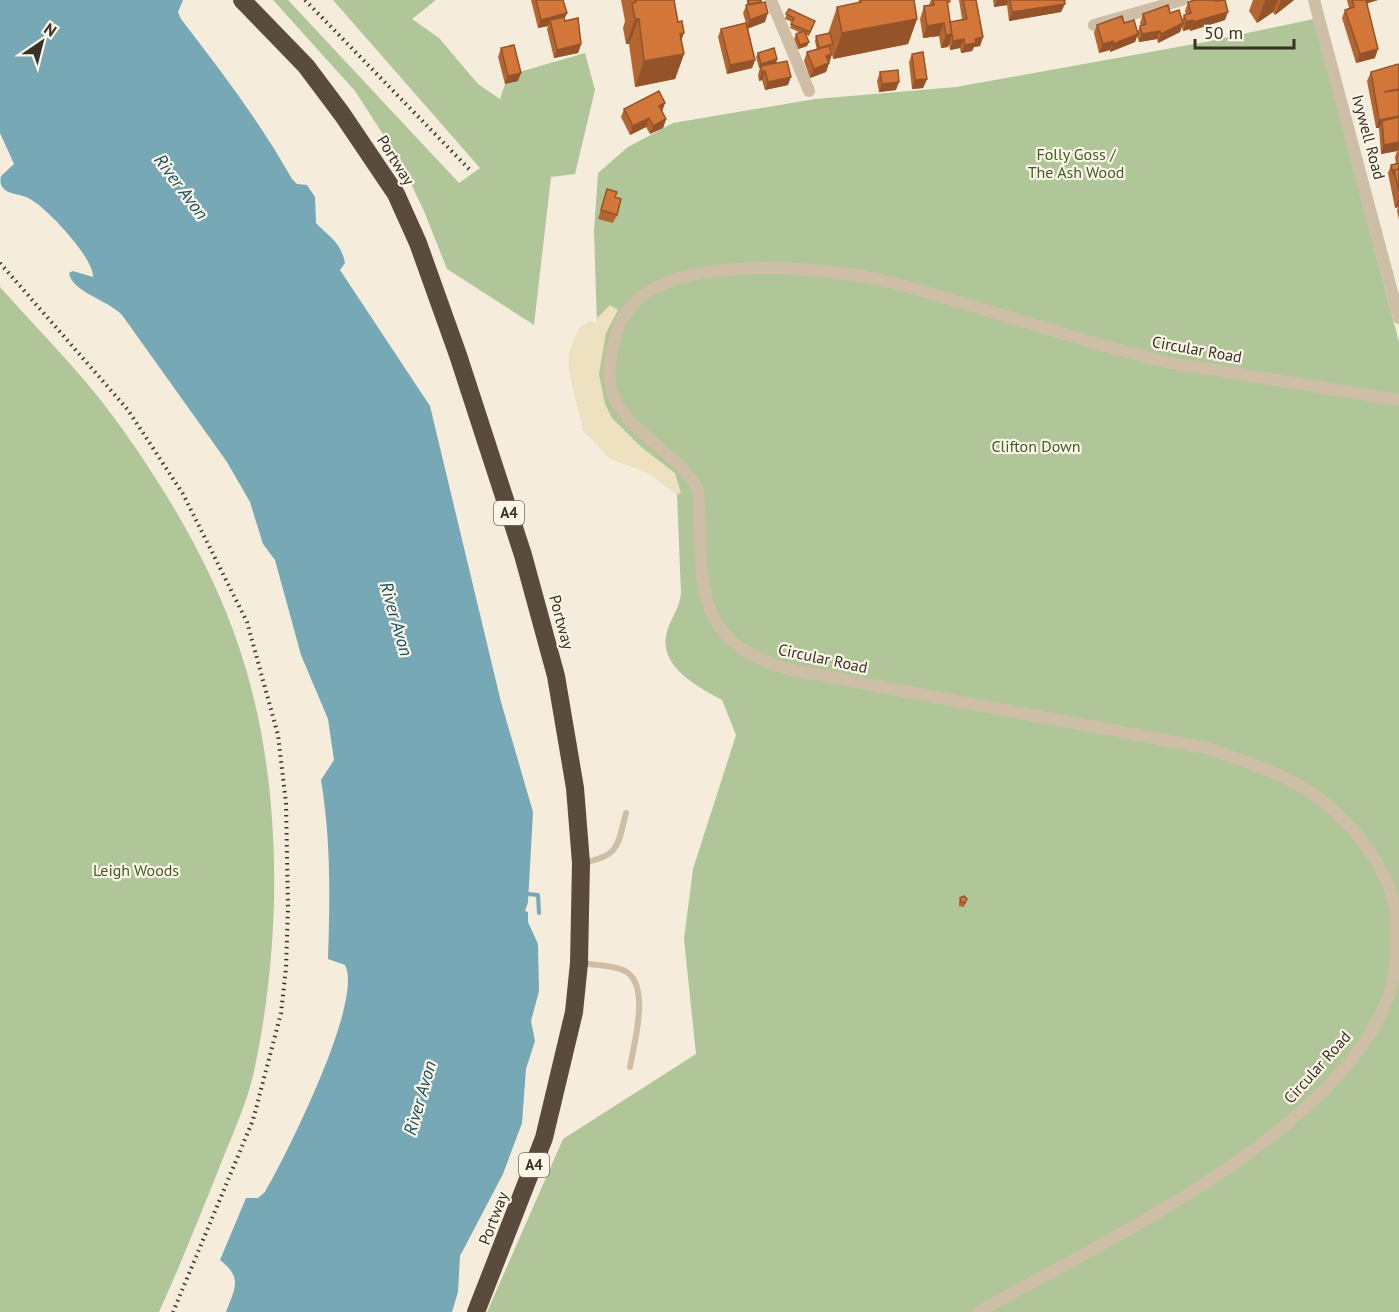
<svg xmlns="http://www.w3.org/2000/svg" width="1399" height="1312" viewBox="0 0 1399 1312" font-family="'PT Sans',sans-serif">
<rect width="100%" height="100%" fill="#f5ecdb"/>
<path fill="#b0c699" d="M273 0H288L459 183 480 168 333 0H436L412 19 439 38 478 84 500 99 505 84 518 81 516 73 585 53 595 90 575 174 551 177 534 325 447 269 424 211 399 159 355 91Z
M1314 19 1399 342V1312H487L563 1139 696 1054 684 939 693 869 736 735 722 700C698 687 657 666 667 632 671 617 679 611 681 593L677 494 647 472 610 458 584 431 570 374 569 355 579 329 590 321 597 325 594 231 598 173 628 147 673 123 815 99 956 87 1200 43Z
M0 287C38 330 81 372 115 419 161 482 206 556 233 630 284 766 284 936 253 1076 245 1108 230 1140 218 1171 199 1218 180 1266 159 1312H0Z"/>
<path fill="#eee1c0" d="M610 305 618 310 606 333 599 374 605 404 612 418 640 446 675 473 681 493 677 494 647 472 610 458 584 431 570 374 569 355 579 329 590 321 597 325V318Z"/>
<path fill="#76a9b5" d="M0 0H183L178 12 181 19C221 71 260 122 292 179L297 184 307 185 315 197 316 223C329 237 341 242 345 263L340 270 430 406 501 702 533 812 528 902 525 911 528 912V922L538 944 539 991 531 1021 535 1041 526 1069 522 1123 503 1174 460 1256 458 1292 452 1312H226C235 1288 243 1278 220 1260L246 1198H258L265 1192C286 1156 364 1001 345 965L328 959C330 898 331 840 321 780L334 760 328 719 301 655 275 560 263 544 250 502 227 462 122 315C108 300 72 292 69 273L73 271 93 277C94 258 47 208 30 199 23 194 10 195 4 189 0 185 0 181 1 176L14 164 0 133Z"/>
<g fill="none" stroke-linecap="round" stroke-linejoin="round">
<path stroke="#76a9b5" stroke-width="4" d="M528 894 538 895 539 913"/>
<path stroke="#cebea5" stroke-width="6" d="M583 863C620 855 617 847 626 813
M581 963C595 965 611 965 623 970 652 982 634 1043 630 1067"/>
<path stroke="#cebea5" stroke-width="12" d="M771 0 809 91
M1314 0 1399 318
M1094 25 1182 0
M978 1312C1099 1244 1345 1130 1390 992 1397 969 1397 944 1396 920 1393 866 1339 804 1291 781 1264 767 1235 758 1206 748L792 670C687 642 704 580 698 490 678 450 614 427 610 382 608 356 615 325 632 305 679 252 832 267 893 283 980 306 1065 337 1153 359 1179 366 1206 368 1233 373 1288 382 1344 391 1399 400"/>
<path stroke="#5b4b3d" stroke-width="18" d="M242 0 306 66 342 114 396 194 418 243 458 355 523 555 556 676 575 788 581 863 579 963 574 1012 544 1138 476 1312"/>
<path stroke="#393027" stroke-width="4" stroke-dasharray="1.5 4.5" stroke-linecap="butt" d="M305 0 469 169
M0 263 128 410 183 494 247 622 278 735 286 803 288 907 286 968 281 1013 253 1120 173 1312"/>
</g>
<path fill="#b56532" d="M531 0H563L567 13 564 19 581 44 578 53 554 58 547 29 548 26 538 28Z
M621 0H674L684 54 675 79 635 87 629 44H626L623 28 625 21Z
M747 0H761L765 22 748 28 755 60 752 68 727 74 718 37 721 29 746 23 743 13 747 4Z
M859 0H914L917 19 908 44 833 59 831 49H830L832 54 826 72 810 78 804 61 807 52 817 50 815 41 816 36 828 34 837 7 858 3Z
M931 0H951L950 3H948L950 22 962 19 959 0H976L983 37 980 46 974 47 972 51 961 53 960 48 950 50 949 44 948 47 941 48 939 36 923 38 920 19 924 6 929 5Z
M993 0H1066L1061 12 1009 21 1007 5 994 7Z
M1253 0H1294L1275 15 1273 12 1257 23 1249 11Z
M1347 0H1378L1367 3 1375 58 1356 63 1342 18 1345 10 1349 8Z
M1188 2 1225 20 1190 31V29L1183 31 1182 27 1180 32 1158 43 1157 39 1139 42 1137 36 1135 42 1110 52V50L1099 53 1094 33 1097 25 1137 33 1140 26H1141L1140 23 1143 14 1170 13 1182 20 1184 15 1186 14 1185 11Z
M789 9 815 21 809 36 806 35 807 46 798 49 794 39 796 34 801 33 790 28 792 22 785 19Z
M501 48 518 81 505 84 498 57Z
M758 53 777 59 776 63 788 85 765 90 762 80 759 81 758 75 760 68H759L756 57Z
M912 54 927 79 923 88 912 89 909 62Z
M1399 65V220L1397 211 1398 207 1395 208 1388 173 1391 165 1396 164 1395 157 1397 151 1381 154 1379 128H1376L1367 81 1371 72Z
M880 72 896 90 879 92 877 81Z
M624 109 662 111 666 119 663 128 650 134 646 127 630 135 621 117Z
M607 189 615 197 617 215 613 223 598 219Z
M960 898 967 899 964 907 959 906V902Z"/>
<path fill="#945329" d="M997 0H1008L1007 5 994 7Z
M1265 0H1278L1273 12 1257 23Z
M1281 0H1294L1275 15Z
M1363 0H1378L1362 5Z
M1065 4 1061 12 1009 21 1012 12Z
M1228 12 1225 20 1190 31 1193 22Z
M567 13 563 22 550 20 548 26 538 28 541 20Z
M768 13 765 22 747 29 750 20Z
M635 19H639L629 44H626Z
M917 19 908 44 833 59 842 33Z
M1193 20 1190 29 1183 31 1186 22Z
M944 23 939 36 923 38 927 26Z
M1183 23 1180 32 1158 43 1161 34Z
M1160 31 1157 39 1139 42 1142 34Z
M684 33 676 55 684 54 675 79 635 87 644 61 680 34Z
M952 34 948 47 941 48 946 35Z
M1138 34 1135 42 1110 52 1113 44Z
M983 37 980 46 974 47 972 51 961 53 965 45 975 39Z
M964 39 960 48 950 50 953 41Z
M1113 41 1110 50 1099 53 1103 44Z
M809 42 807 46 798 49 800 45Z
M581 44 578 53 554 58 557 50Z
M1378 49 1375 58 1356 63 1360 54Z
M832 54 829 63 826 56Z
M777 59 776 63 759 68 761 64Z
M755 60 752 68 727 74 730 65Z
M829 63 826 72 810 78 814 69Z
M765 71 762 80 759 81 762 72Z
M521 73 518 81 505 84 508 76Z
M791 77 788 85 765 90 768 82Z
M927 79 923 88 912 89 915 80Z
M899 82 896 90 879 92 882 84Z
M665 103 662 112 659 106Z
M1399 116V124L1382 121 1379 128H1376L1379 120Z
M649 118 646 127 630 135 633 126Z
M666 119 663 128 650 134 653 126Z
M1399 142V150L1398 148 1397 151 1381 154 1384 145Z
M1399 197V205L1398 207 1395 208Z"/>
<path fill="#d3763a" stroke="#945329" stroke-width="1.5" d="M536 0H563L567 13 541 20Z
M635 0H674L678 22 682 21 684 33 680 34 684 54 644 61 639 19H635L632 3 636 2Z
M748 0H761V2L749 4Z
M861 0H914L917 19 842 33 837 7 861 2Z
M933 0H947L952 34 946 35 944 23 927 26 924 6 934 5Z
M963 0H976L983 37 975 39 976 43 965 45 964 39 953 41 950 22 967 19Z
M1010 0H1064L1065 4 1012 12Z
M1195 0H1214L1215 1 1225 0 1228 12 1193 22V20L1186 22 1184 15 1191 13 1188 2Z
M1352 0H1366L1378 49 1360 54 1345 10 1354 7Z
M765 2 768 13 750 20 746 5Z
M1168 5 1170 13 1179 10 1183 23 1161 34 1160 31 1142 34 1140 26 1146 24 1143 14Z
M789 9 815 21 810 32 791 24 794 18 786 14Z
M1122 16 1124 23 1134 20 1138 34 1113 44V41L1103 44 1097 25Z
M564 17 565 21 578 18 581 44 557 50 550 20Z
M746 23 755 60 730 65 721 29Z
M804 31 809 42 800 45 796 34Z
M830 33 833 44 819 48 816 36Z
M514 45 521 73 508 76 501 48Z
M829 46 832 54 826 56 829 63 814 69 807 52Z
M774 48 777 59 761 64 758 53Z
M923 52 927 79 915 80 912 54Z
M787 61 791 77 768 82 765 71 762 72 761 66Z
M1398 64 1399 65V89L1384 92 1399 90V116L1379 120 1371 72Z
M898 70 899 82 882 84 880 72Z
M659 91 665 103 659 106 666 119 653 126 649 118 633 126 624 109Z
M1399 117V142L1384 145 1382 121Z
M1399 163V169L1394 170 1393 174 1391 165Z
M1399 169V192L1394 170Z
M607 189 617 192 615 197 621 199 617 215 601 210Z
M964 896 967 899 965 903 961 902 960 898Z"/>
<g text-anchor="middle" stroke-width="4.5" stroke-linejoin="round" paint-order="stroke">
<g fill="#fcf6e8" stroke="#746b61" stroke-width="1.5">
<rect x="494" y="501" width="30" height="24" rx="4.5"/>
<rect x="519" y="1153" width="30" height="24" rx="4.5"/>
</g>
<g font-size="15" font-weight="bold" fill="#393027">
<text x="509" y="518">A4</text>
<text x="534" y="1170">A4</text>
</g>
<g font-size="16" fill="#393027" stroke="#fcf6e8">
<text transform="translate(1369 137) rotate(75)" y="6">Ivywell Road</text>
<text transform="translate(396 160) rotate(58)" y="6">Portway</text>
<text transform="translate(1197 349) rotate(10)" y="6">Circular Road</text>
<text transform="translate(562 622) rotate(75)" y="6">Portway</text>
<text transform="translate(823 658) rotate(12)" y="6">Circular Road</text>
<text transform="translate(1317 1067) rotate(-48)" y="6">Circular Road</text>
<text transform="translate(493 1218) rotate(-69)" y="6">Portway</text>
</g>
<g font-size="16" fill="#415b28" stroke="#fcf6e8">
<text x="1076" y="160">Folly Goss /<tspan x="1076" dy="18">The Ash Wood</tspan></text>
<text x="1036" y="452">Clifton Down</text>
<text x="136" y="876">Leigh Woods</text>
</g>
<g font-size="18" font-style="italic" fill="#185060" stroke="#fcf6e8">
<text transform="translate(181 187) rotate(53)" y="6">River Avon</text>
<text transform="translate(396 619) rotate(74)" y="6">River Avon</text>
<text transform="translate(420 1098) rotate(-74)" y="6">River Avon</text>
</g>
</g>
<g transform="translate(42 42) rotate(35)" stroke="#fcf6e8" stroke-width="4.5" paint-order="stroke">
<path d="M0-4.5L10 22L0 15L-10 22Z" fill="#393027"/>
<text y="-9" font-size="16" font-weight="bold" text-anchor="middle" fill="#393027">N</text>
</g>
<path d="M1195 39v9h99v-9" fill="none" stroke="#393027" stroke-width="3"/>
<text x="1204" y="39" font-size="18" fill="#393027" stroke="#fcf6e8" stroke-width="4.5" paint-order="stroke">50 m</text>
</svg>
